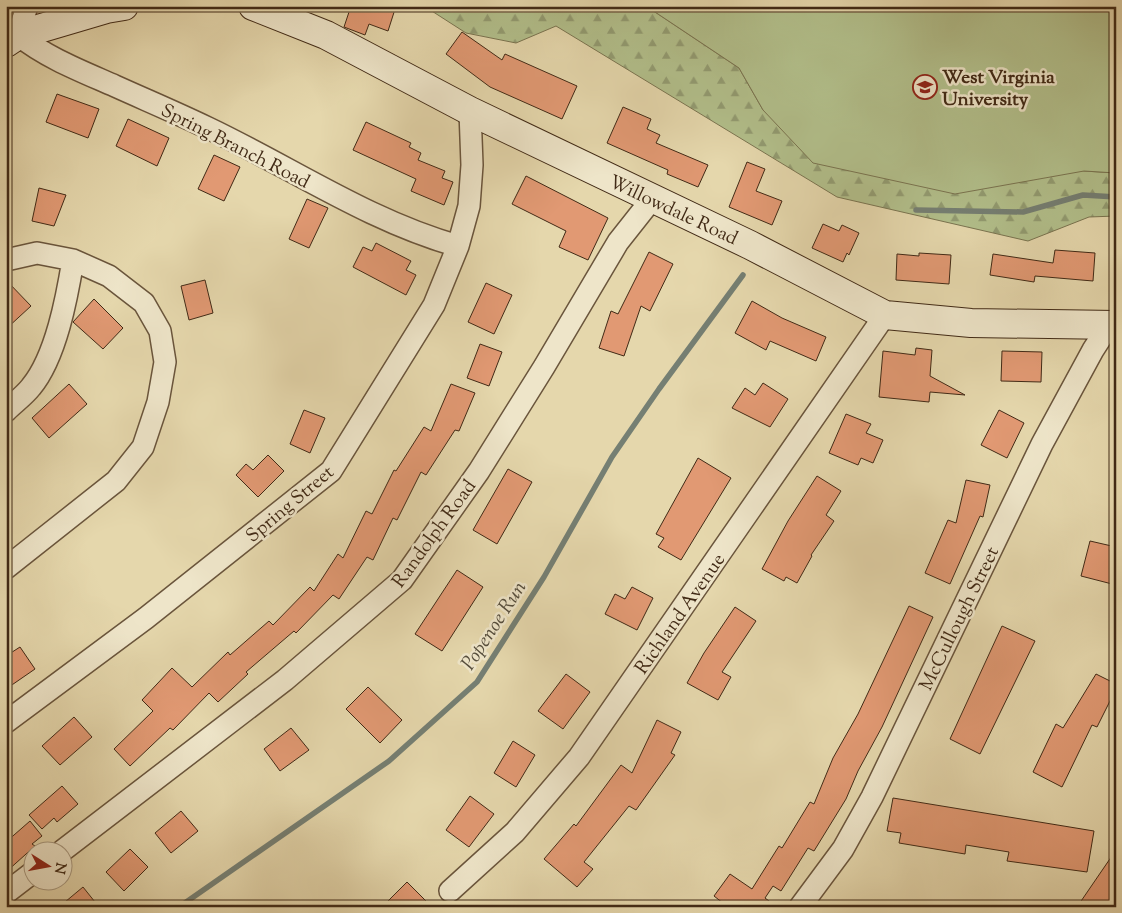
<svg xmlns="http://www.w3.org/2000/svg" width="1122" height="913" viewBox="0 0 1122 913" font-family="'Sorts Mill Goudy',serif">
<defs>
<pattern id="forest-firs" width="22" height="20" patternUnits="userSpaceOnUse" patternTransform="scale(1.25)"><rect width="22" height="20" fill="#b2bf8b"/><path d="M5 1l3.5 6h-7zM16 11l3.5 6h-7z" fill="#929b71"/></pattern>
</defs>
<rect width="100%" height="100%" fill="#e5d7ac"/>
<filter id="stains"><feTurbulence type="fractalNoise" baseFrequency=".004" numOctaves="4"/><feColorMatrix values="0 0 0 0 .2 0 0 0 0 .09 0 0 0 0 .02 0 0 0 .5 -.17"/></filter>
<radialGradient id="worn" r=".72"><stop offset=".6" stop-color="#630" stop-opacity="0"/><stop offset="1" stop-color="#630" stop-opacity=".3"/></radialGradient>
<path fill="url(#forest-firs)" stroke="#7a7450" d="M424 6H646L739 68 763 110 1084 171 1116 173V216L1089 217 1028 241 837 197 556 26 516 43 466 33Z"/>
<path fill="#b2bf8b" stroke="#7a7450" d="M646 6H1116V173L1084 171 955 194 813 163 763 110 739 68Z"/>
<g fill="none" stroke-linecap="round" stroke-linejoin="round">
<path stroke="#757f73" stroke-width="5.5" d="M916 210 1023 212 1083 195 1116 197
M179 907 389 761 477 682 544 577 612 457 659 389 743 275"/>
</g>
<path fill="#e19973" stroke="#412a16" d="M351 6H396L388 31 369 24 365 35 344 27Z
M462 32 502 60 505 54 577 86 562 119 490 87 446 54Z
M57 94 99 109 88 138 46 122Z
M623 107 651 119 647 129 660 135 656 143 708 165 698 187 667 174 668 170 607 143Z
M128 119 169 138 157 166 116 146Z
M366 122 411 143 409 147 421 153 418 160 445 171 442 178 453 182 444 205 411 191 416 179 353 150Z
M214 155 240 167 224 201 198 189Z
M747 162 765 169 756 191 782 201 772 225 729 207Z
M526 176 608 218 588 260 559 247 566 231 512 204Z
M39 188 66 195 54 226 32 221Z
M307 199 328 208 309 248 289 239Z
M823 224 839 231 842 225 859 233 849 255 847 253 843 262 812 248Z
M376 243 411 261 406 270 416 275 406 295 353 267 363 247 372 251Z
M1055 250 1095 253 1093 281 1035 276 1034 282 990 275 993 254 1053 263Z
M649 252 673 264 650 311 641 306 624 356 599 348 611 311 618 314Z
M919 253 951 255 949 284 896 280 897 254 919 256Z
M6 280 31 306 6 329Z
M205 280 213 313 189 320 181 286Z
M486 283 512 295 494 334 468 322Z
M94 299 123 328 103 349 73 322Z
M752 301 782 318 826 337 816 361 770 341 766 350 735 333Z
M480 344 502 352 489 386 467 378Z
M916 348 932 350 930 376 965 395 930 392 929 402 879 397 883 351 915 355Z
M1002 351 1042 352 1041 382 1001 381Z
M763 383 788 399 770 427 732 408 745 388 755 395Z
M69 384 87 404 49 438 32 418Z
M451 384 475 393 459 431 455 430 426 475 421 472 397 520 393 518 373 560 367 557 339 599 333 595 296 633 294 631 246 672 248 674 218 702 209 693 173 730 170 728 130 766 114 749 153 711 142 700 172 668 192 687 228 652 230 655 269 621 273 625 310 587 314 591 338 554 343 558 366 511 372 514 394 470 396 471 424 427 431 431Z
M304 410 325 418 310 453 290 444Z
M999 410 1024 423 1007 458 981 445Z
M846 414 871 424 866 433 883 440 873 463 861 458 858 465 829 453Z
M268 455 284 471 258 497 236 475 246 464 253 470Z
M698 458 731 478 681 560 658 547 664 538 656 534Z
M508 469 532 482 497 544 473 530Z
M817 476 841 491 826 515 834 521 811 555 812 556 797 583 786 577 784 581 762 569 788 521Z
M966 480 990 485 983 517 980 516 950 584 925 573 948 520 956 523Z
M1090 541 1116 547V585L1081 576Z
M457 570 483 587 442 651 415 634Z
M632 587 653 598 637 630 605 614 615 594 625 599Z
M909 606 933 617 882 727 858 771 846 799 814 851 808 848 781 891 773 886 765 898 777 907H728L714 896 730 874 752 889 779 846 782 848 810 802 814 804 833 758 858 714Z
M735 607 756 621 722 672 731 677 718 700 687 683 704 653Z
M1002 626 1035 641 980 754 950 739Z
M20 647 35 669 6 689V656Z
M566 674 590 692 563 729 538 711Z
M1096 674 1116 684V689L1097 727 1092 725 1062 787 1033 772 1056 724 1063 728Z
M368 687 402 720 380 743 346 709Z
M74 717 92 737 60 765 42 746Z
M657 720 681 732 671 753 675 755 636 810 629 806 584 862 593 869 577 887 544 859 574 824 576 826 621 765 632 773Z
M291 728 309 750 280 771 264 749Z
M513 741 535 755 516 787 494 773Z
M62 786 78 804 57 822 54 818 42 829 29 815Z
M470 796 494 814 469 847 446 830Z
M893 798 1094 831 1087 872 1007 861 1009 852 966 845 965 854 899 843 901 833 887 831Z
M181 811 198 831 171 853 155 833Z
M30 821 42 836 32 844 35 846 6 872V842Z
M130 849 148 867 124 891 106 872Z
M1116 850V907H1077Z
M407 882 432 907H382Z
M83 887 99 907H59Z"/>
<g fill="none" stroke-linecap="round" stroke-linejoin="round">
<defs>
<path id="street" d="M27 6 18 35C47 58 81 71 115 86 146 100 177 113 208 128 292 168 369 221 458 246
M6 260 37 253 73 260 109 276 144 303 160 331 165 362 158 402 143 447 116 481 6 568
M6 411C14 403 24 396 31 387 56 357 67 297 73 260
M6 722 146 618 331 471 434 305 458 246 469 206 472 165 470 111
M62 851 285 680 402 580 479 471 544 367 618 242 652 199
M450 891 515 832 579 757 885 315
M6 893 32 873
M800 907 843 849 872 797 1042 444 1093 350 1109 325"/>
<path id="secondary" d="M253 6 326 35 470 111 750 245 885 315 971 323 1116 325
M6 43 18 35 106 9 124 6"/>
</defs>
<use href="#street" stroke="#6a553c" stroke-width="24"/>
<use href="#secondary" stroke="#412a16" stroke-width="30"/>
<use href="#street" stroke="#eee5c9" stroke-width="21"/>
<use href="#secondary" stroke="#eee5c9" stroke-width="28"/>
</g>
<defs>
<symbol id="university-ring" viewBox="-11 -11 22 22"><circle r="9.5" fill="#eee5c9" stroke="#8f2418" stroke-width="1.5"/><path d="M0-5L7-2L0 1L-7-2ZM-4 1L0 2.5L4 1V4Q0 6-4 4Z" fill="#8f2418"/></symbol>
</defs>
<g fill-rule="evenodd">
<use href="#university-ring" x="911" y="73" width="28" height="28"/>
</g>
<g text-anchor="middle" stroke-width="5" stroke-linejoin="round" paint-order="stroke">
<g font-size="19" font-weight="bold" fill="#412a16" stroke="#eee5c9" text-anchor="start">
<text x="942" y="83">West Virginia<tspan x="942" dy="22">University</tspan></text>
</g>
<g font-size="19" fill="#412a16" stroke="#eee5c9">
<text transform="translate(236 145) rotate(27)" y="7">Spring Branch Road</text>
<text transform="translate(674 209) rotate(25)" y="7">Willowdale Road</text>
<text transform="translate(289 503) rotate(-40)" y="7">Spring Street</text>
<text transform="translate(433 533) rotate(-54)" y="7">Randolph Road</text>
<text transform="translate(679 613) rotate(-55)" y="7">Richland Avenue</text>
<text transform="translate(958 618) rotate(-64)" y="7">McCullough Street</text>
</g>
<g font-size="20" font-style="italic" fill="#564e3d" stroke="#eee5c9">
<text transform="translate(493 625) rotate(-57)" y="7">Popenoe Run</text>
</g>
</g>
<rect width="1122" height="913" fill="none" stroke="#e5d7ac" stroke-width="25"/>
<rect x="8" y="8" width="1107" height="898" fill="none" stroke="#412a16" stroke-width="2.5"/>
<rect x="12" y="12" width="1097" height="888" fill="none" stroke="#412a16"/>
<g transform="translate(48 866) rotate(101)"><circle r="24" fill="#eee5c9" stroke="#a99a81"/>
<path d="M0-4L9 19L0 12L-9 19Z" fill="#8f2418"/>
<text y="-8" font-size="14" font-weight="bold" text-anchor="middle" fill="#412a16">N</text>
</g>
<rect width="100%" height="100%" filter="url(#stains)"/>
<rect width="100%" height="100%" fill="url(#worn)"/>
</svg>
